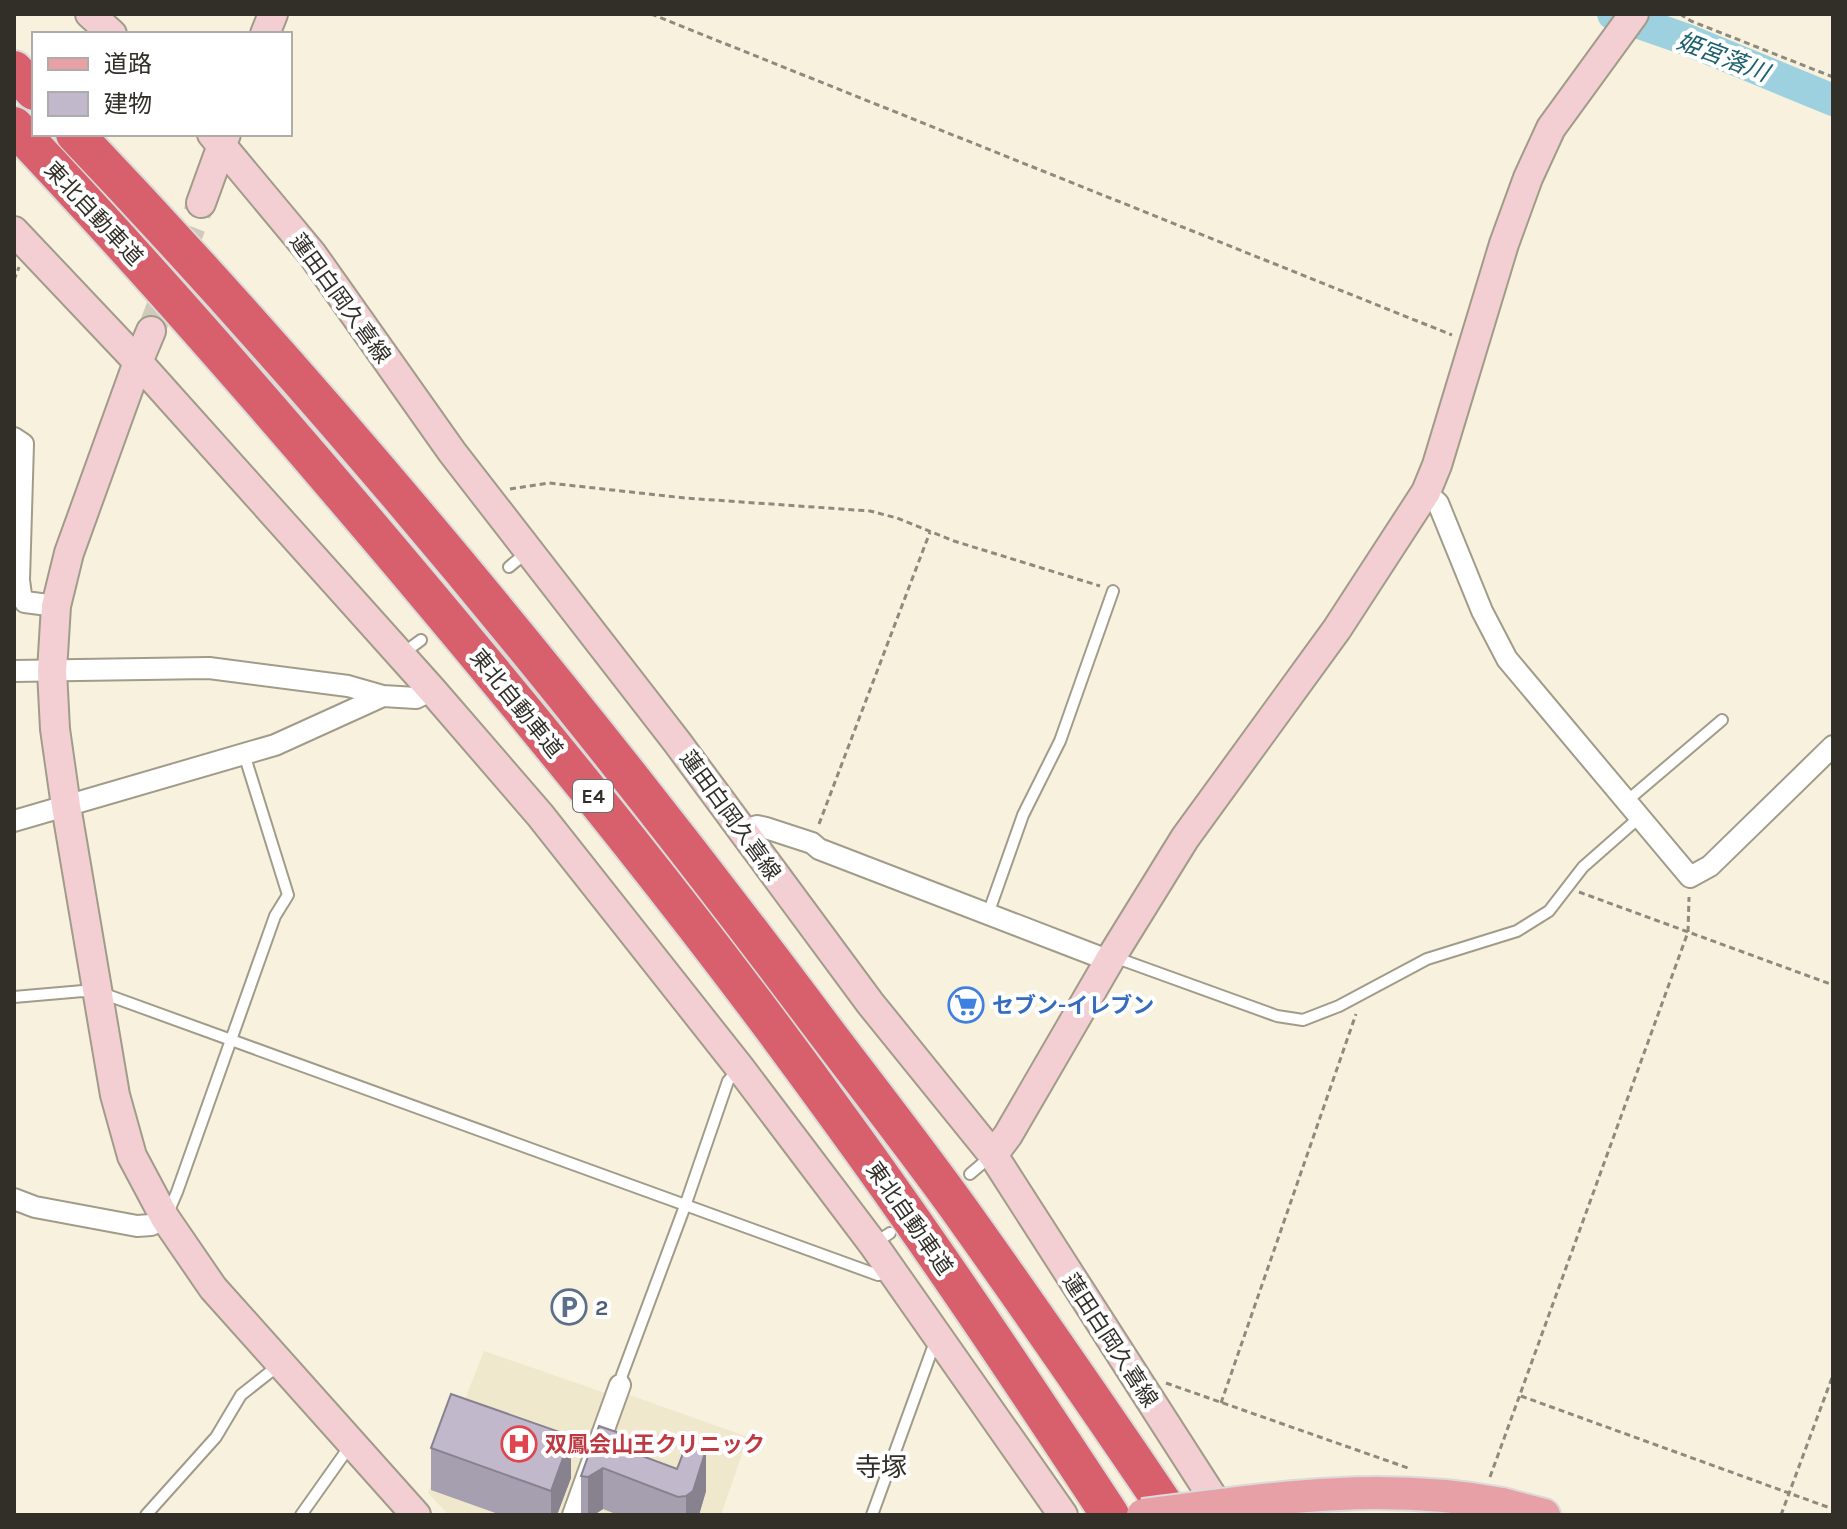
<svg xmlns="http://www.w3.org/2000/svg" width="1847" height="1529" viewBox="0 0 1847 1529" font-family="Karla,'Noto Sans JP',sans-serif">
<rect width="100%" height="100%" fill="#f7f1de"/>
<path fill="#f0e8cd" d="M484 1351 608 1394 567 1515H449L428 1493Z
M624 1393 748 1437 721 1515H580Z"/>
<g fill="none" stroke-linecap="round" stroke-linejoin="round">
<path stroke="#9ed1e0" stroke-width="32" d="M1613 14 1685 39 1833 100"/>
<path stroke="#cfcab9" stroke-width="28" stroke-dasharray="28 14" stroke-linecap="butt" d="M151 331 201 203"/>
<defs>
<path id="lane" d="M509 567 526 553
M402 654 421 640
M1628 800 1722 720
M988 914 1023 815 1060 741 1113 591
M1114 957 1277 1016 1303 1020 1339 1006 1427 959 1517 931 1549 911 1583 867 1641 816
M14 997 83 991 99 992 878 1275 889 1273
M970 1174 990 1157
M167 1215 177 1192 275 916 288 895 244 754
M875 1243 890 1233
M620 1385 622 1375 685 1206 728 1081 738 1070
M146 1515 216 1437 241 1395 279 1365
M301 1515 352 1443
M872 1515 932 1350 941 1344"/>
<path id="street" d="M14 438 23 444 19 580 21 595 25 602 56 606
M1426 492 1438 503 1482 611 1507 659 1690 877 1710 866 1833 746
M14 671 209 668 348 686 383 696 416 698 432 690
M14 821 275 745 383 696
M743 831 757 826 766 828 812 843 819 849 1110 961
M14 1199 35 1207 137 1226 151 1225 165 1218
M573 1515 620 1385"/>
<path id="secondary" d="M90 14 112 34
M265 34 273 14
M212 134 312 254 452 452 677 742 870 1003 993 1155 1224 1515
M201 203 226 134
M14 231 138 362 432 690 540 815 740 1068 873 1244 1063 1515
M151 331 138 362 69 553 56 606 52 671 55 729 66 806 115 1095 132 1156 165 1218 213 1288 416 1515
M993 1155 1008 1135 1112 956 1185 838 1337 629 1426 492 1437 465 1504 244 1528 178 1551 128 1634 14"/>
<path id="primary" d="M1502 1504 1544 1515"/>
<path id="highway" d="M14 70 34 91
M14 126C151 271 281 421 409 573 558 750 704 930 839 1118 933 1247 1022 1381 1110 1515
M75 134C336 408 577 701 804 1003 859 1077 916 1148 969 1223 1038 1320 1105 1417 1171 1515"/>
</defs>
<use href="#lane" stroke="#a19c8a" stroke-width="14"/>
<use href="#street" stroke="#a19c8a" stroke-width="24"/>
<use href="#secondary" stroke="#a19c8a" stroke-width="32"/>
<use href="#primary" stroke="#dadad8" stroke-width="36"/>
<use href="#highway" stroke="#dadad8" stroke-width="42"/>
<path stroke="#8e8a7d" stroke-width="3" stroke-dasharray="6 4" stroke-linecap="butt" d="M651 14 1452 335
M1680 14 1691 21 1833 77
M14 280 19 267
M510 489 549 483 685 498 870 511 897 518 954 541 1100 586
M819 824 930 532
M1579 892 1833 985
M1166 1383 1408 1468
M1521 1396 1833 1509
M1221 1403 1356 1014
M1490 1477 1688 932 1689 897
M1781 1515 1833 1375"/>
<use href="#lane" stroke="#fff" stroke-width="10"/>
<use href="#street" stroke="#fff" stroke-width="20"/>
<use href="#secondary" stroke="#f3cfd3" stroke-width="28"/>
<use href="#primary" stroke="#e8a0a7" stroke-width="32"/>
<use href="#highway" stroke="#d8606d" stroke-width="38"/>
<defs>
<path id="primary-bridge" d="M1143 1515C1266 1499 1379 1481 1502 1504"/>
</defs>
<use href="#primary-bridge" stroke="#dadad8" stroke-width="36" stroke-linecap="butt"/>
<use href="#primary-bridge" stroke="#e8a0a7" stroke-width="32"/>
</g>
<path fill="#a69faf" d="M431 1448 571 1478 557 1515H501L431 1490Z
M631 1452 677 1469 706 1491 699 1515H618L603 1509 594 1515H581V1476Z"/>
<path fill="#87828e" d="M571 1436V1478L557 1515H551V1491Z
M631 1437V1479L626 1450Z
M706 1450V1491L699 1515H686V1496Z
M603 1468V1509L594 1515H588V1477Z"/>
<path fill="#c1b9cb" stroke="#87828e" stroke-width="2" d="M451 1394 571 1436 551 1491 431 1448Z
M599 1426 631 1437 626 1450 677 1469 687 1443 706 1450 693 1491 686 1496 678 1497 603 1468 588 1477 581 1476Z"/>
<defs>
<symbol id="supermarket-ring" viewBox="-11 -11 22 22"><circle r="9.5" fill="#fff" stroke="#3f7fe0" stroke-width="1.5"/><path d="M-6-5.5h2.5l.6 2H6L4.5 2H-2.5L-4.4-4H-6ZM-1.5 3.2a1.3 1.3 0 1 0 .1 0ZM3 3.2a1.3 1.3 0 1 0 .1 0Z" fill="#3f7fe0"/></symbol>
<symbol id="parking-ring" viewBox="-11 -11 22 22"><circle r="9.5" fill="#fff" stroke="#5c6f8a" stroke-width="1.5"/><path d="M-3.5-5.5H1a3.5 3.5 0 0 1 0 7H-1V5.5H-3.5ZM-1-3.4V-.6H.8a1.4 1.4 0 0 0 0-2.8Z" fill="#5c6f8a"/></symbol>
<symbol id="hospital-ring" viewBox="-11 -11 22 22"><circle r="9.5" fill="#fff" stroke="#e0444e" stroke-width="1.5"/><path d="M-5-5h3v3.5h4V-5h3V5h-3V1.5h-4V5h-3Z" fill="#e0444e"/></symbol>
</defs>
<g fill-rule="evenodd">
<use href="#supermarket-ring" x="946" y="985" width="40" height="40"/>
<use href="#parking-ring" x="549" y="1287" width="40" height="40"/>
<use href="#hospital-ring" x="499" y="1424" width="40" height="40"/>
</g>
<g text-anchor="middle" stroke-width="8" stroke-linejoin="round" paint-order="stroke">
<rect fill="#fff" stroke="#6f6d68" stroke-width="2" x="573" y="780" width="40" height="32" rx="6"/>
<g font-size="20" font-weight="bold" fill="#312f27">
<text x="593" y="803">E4</text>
</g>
<g font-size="22" fill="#312f27" stroke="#fff">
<text transform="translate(94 213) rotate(47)" y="8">東北自動車道</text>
<text transform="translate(341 298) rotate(54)" y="8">蓮田白岡久喜線</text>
<text transform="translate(517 703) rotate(51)" y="8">東北自動車道</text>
<text transform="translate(731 815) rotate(54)" y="8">蓮田白岡久喜線</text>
<text transform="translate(910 1218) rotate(55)" y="8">東北自動車道</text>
<text transform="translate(1111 1340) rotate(57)" y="8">蓮田白岡久喜線</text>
</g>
<g font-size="22" font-weight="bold" fill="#366cbe" stroke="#fff" text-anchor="start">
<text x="992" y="1013">セブン-イレブン</text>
</g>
<g font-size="22" font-weight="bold" fill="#4e5e75" stroke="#fff" text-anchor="start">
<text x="595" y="1315">2</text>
</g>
<g font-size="22" font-weight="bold" fill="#be3a42" stroke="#fff" text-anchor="start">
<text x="545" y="1452">双鳳会山王クリニック</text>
</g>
<g font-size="24" font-style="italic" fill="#1d6070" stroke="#fff">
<text transform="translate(1723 57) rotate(21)" y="8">姫宮落川</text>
</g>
<g font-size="26" fill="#312f27" stroke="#fff">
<text x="881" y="1476">寺塚</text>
</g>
</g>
<rect width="1847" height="1529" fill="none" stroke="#312f27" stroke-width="32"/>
<rect x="32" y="32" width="260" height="104" fill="#ffffff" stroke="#adaca9" stroke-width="2"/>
<rect x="48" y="58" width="40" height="12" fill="#e8a0a7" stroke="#adaca9" stroke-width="2"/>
<text x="104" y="72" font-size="24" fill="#312f27">道路</text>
<rect x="48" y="92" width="40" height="24" fill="#c1b9cb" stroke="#adaca9" stroke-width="2"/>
<text x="104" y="112" font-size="24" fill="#312f27">建物</text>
</svg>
